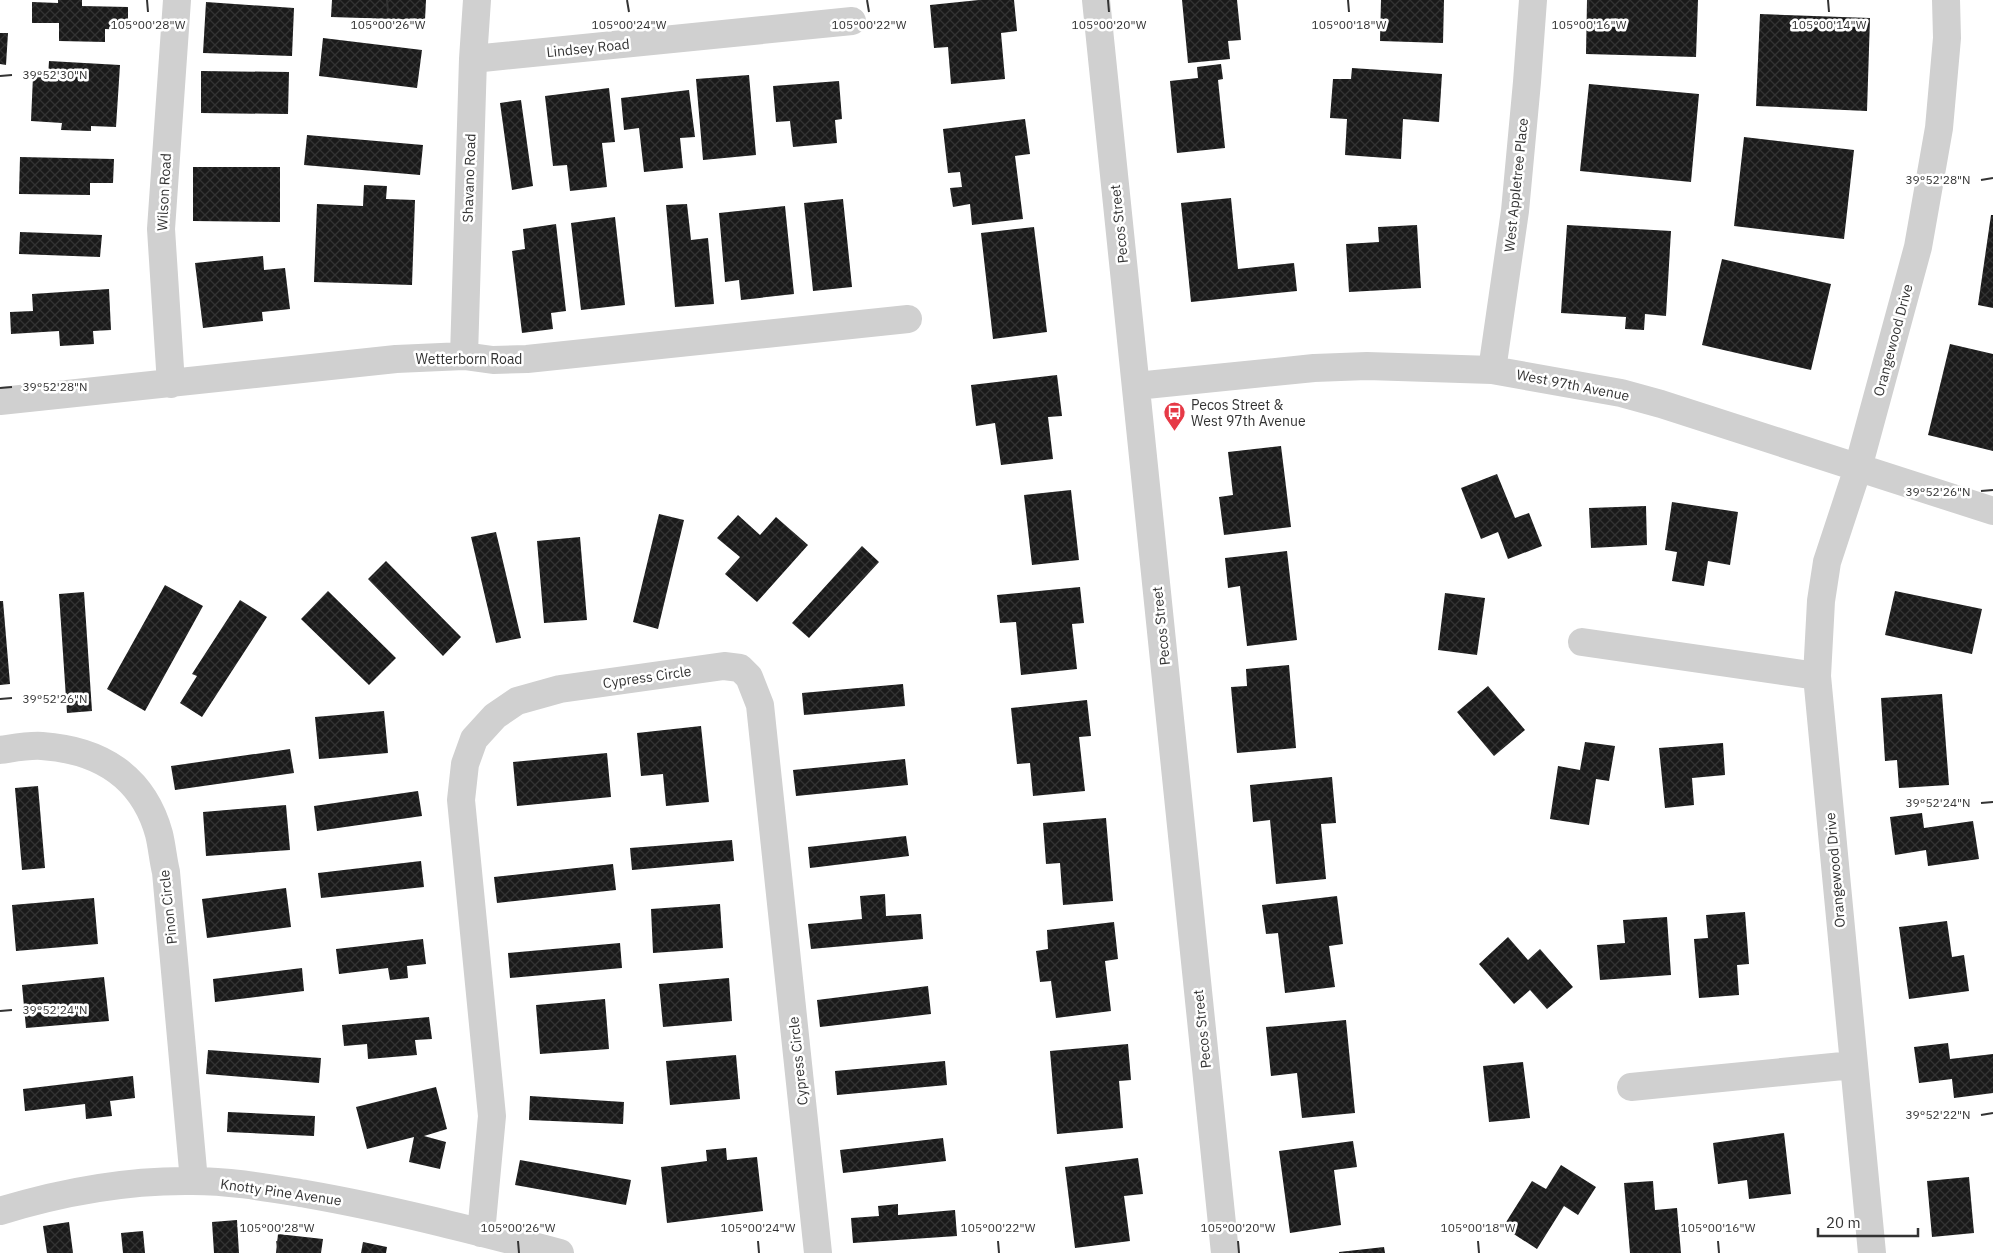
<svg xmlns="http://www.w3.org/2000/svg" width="1993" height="1253" viewBox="0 0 1993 1253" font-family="'IBM Plex Sans',sans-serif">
<defs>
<pattern id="building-cross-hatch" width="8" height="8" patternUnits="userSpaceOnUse" patternTransform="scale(1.25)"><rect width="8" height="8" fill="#1a1a1a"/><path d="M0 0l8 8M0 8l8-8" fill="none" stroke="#333"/></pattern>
</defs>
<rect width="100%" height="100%" fill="#fff"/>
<path fill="url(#building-cross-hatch)" d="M58 0H82V6L128 7V30L105 29V42L59 41V23H32V2L58 3Z
M332 0H426L425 20 331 17Z
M979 0H1014L1017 31 1001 33 1005 79 951 84 948 47 934 48 930 5Z
M1182 0H1237L1241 40 1228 41 1230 59 1188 63Z
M1381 0H1444L1443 43 1380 41Z
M1587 0H1698L1696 57 1586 54Z
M206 2 294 8 292 56 203 53Z
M1760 14 1870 18 1867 111 1756 106Z
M0 33H8L6 65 0 64Z
M323 38 422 50 417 88 319 76Z
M49 61 120 65 116 127 91 126V131L61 130 62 123 31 121 33 76 48 77Z
M1221 64 1223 79 1218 80 1225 148 1177 153 1170 81 1198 78 1197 67Z
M1352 68 1442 74 1439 122 1403 119 1401 159 1345 155 1347 119 1330 118 1333 79H1351Z
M201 71 289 72 288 114 201 113Z
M749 75 756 155 703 160 696 79Z
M839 81 842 119 835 120 837 143 793 147 790 121 776 122 773 86Z
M1589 84 1699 94 1691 182 1580 171Z
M609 88 615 142 602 143 607 187 570 191 567 165 553 166 545 96Z
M689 90 695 137 680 138 683 168 644 172 639 128 624 130 621 98Z
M521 100 533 186 512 190 500 103Z
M1025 119 1030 154 1015 156 1023 219 972 225 970 204 953 207 950 188 962 187 960 172 948 173 943 129Z
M307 135 423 145 420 175 304 165Z
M1744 137 1854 150 1844 239 1734 226Z
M20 157 114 159 113 183H90V195L19 194Z
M193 167H280V222L193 221Z
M364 185 387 186 386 199 415 200 412 285 314 282 317 204 363 206Z
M1231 198 1238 269 1294 263 1297 291 1191 302 1181 203Z
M843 199 852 287 813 291 804 203Z
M687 204 691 240 708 238 714 304 675 307 666 205Z
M785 206 794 294 741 300 739 280 725 282 719 213Z
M1991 215H1993V308L1978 305Z
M615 217 625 305 581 310 571 223Z
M556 224 566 311 551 313 553 329 522 333 512 251 525 249 523 229Z
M1417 225 1421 288 1349 292 1346 244 1379 242 1378 227Z
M1567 225 1671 231 1666 316 1645 314 1644 330 1625 329 1626 317 1561 313Z
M1034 227 1047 332 993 339 981 233Z
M20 232 102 235 100 257 19 254Z
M263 256 264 270 285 268 290 309 262 312 263 321 203 328 195 263Z
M1722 259 1831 284 1811 370 1702 345Z
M109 289 111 330 93 331 94 344 60 346 59 331 11 334 10 312 33 311 32 294Z
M1950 344 1993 354V451L1928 435Z
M1057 375 1062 416 1048 417 1053 459 1001 465 995 423 976 426 971 385Z
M1281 446 1291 527 1224 535 1219 497 1233 495 1228 452Z
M1497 474 1515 518 1529 513 1542 546 1508 559 1498 532 1481 539 1461 488Z
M1071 490 1079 560 1032 565 1024 495Z
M1672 502 1738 512 1730 565 1708 561 1704 586 1672 581 1677 552 1665 550Z
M1646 506 1647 545 1591 548 1589 508Z
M659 514 684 520 658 629 633 622Z
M738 515 760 535 776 517 808 545 757 602 725 574 740 557 717 538Z
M496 532 521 638 496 643 471 537Z
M580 537 587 620 544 623 537 541Z
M862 546 879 562 809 638 792 623Z
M1287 551 1297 640 1247 646 1240 586 1228 588 1225 558Z
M386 561 461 637 443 656 368 579Z
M165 585 203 606 145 711 107 689Z
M1080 587 1084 623 1072 624 1077 669 1021 675 1016 622 1000 623 997 595Z
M328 591 396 658 369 685 301 619Z
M1895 591 1982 609 1972 654 1885 635Z
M84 592 92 711 67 713 59 594Z
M1445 593 1485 598 1477 655 1438 650Z
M240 600 267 617 202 717 180 703 197 676 192 674Z
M0 601H3L10 684 0 685Z
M1289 665 1296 748 1237 753 1231 687 1247 686 1246 669Z
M903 684 905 706 804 715 802 693Z
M1488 686 1525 730 1494 756 1457 712Z
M1942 694 1949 785 1899 788 1897 760 1885 761 1881 698Z
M1087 700 1091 736 1079 737 1085 791 1033 796 1030 763 1017 764 1011 708Z
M384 711 388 753 319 759 315 717Z
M701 726 709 802 666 806 663 774 641 776 637 733Z
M1585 742 1615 746 1609 781 1596 779 1589 825 1550 819 1558 766 1580 770Z
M1723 743 1725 775 1692 778 1694 805 1665 808 1659 748Z
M290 749 294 773 175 790 171 766Z
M607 753 611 797 517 806 513 762Z
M905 759 908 785 796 796 793 770Z
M1332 777 1336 823 1321 824 1326 879 1276 884 1270 820 1253 822 1250 785Z
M38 786 45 868 22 870 15 788Z
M418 791 422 816 317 831 314 806Z
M286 805 290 850 206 856 203 812Z
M1922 813 1924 828 1973 821 1979 859 1928 866 1926 850 1895 855 1890 817Z
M1106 818 1113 901 1063 905 1060 863 1046 864 1043 823Z
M906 836 909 856 810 868 808 847Z
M732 840 734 861 632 870 630 848Z
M421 861 424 887 321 898 318 873Z
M613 864 616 890 497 903 494 877Z
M286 888 291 927 207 938 202 899Z
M885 894 886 916 921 914 923 939 811 949 808 924 862 919 860 896Z
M1337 896 1343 944 1329 946 1335 987 1285 993 1278 933 1266 934 1262 905Z
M94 898 98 944 16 951 12 905Z
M720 904 723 948 653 953 651 909Z
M1745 912 1749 964 1737 965 1739 995 1699 998 1694 939 1708 938 1706 915Z
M1667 917 1671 975 1600 980 1597 945 1625 943 1623 920Z
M1947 921 1952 957 1964 955 1969 991 1909 999 1899 927Z
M1114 922 1118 959 1105 961 1111 1011 1056 1018 1051 981 1040 982 1036 951 1048 949 1047 930Z
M1508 937 1528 960 1540 949 1573 987 1547 1009 1530 990 1514 1004 1479 964Z
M423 939 426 964 407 966 408 978 390 980 388 968 339 974 336 949Z
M620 943 622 968 510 978 508 953Z
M302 968 304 991 215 1002 213 979Z
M104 977 109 1021 26 1028 22 985Z
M729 978 732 1021 663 1027 659 984Z
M928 986 931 1014 820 1027 817 1000Z
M605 999 609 1049 540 1054 536 1005Z
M429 1017 432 1039 415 1040 417 1055 368 1059 367 1044 344 1046 342 1025Z
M1346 1020 1355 1113 1302 1118 1297 1073 1271 1076 1266 1027Z
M1948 1043 1950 1059 1993 1054V1093L1954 1098 1952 1079 1919 1083 1914 1047Z
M1128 1044 1131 1080 1119 1081 1123 1128 1057 1134 1050 1051Z
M208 1050 321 1058 319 1083 206 1074Z
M736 1055 740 1099 670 1105 666 1061Z
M945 1061 947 1085 837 1095 835 1071Z
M1523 1062 1530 1118 1489 1122 1483 1066Z
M133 1076 135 1098 110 1101 112 1116 86 1119 85 1104 25 1111 23 1089Z
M436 1087 447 1129 424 1136 446 1142 440 1169 409 1162 414 1137 367 1149 356 1107Z
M530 1096 624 1102 623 1124 529 1120Z
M228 1112 315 1116 314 1136 227 1132Z
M1784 1133 1791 1194 1749 1199 1747 1180 1718 1184 1713 1143Z
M943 1138 946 1161 843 1173 840 1150Z
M1353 1141 1357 1167 1334 1170 1341 1225 1290 1233 1279 1151Z
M726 1148 727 1160 757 1157 763 1211 667 1223 661 1167 707 1161 706 1150Z
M1138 1158 1143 1194 1124 1196 1130 1241 1075 1248 1065 1167Z
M520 1160 631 1180 626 1205 515 1185Z
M1561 1165 1596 1187 1578 1215 1564 1206 1537 1249 1503 1227 1532 1181 1546 1189Z
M1969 1177 1974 1233 1932 1237 1927 1181Z
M1653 1181 1655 1210 1677 1208 1681 1253H1630L1624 1183Z
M898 1204V1215L955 1210 957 1236 853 1243 851 1218 879 1216 878 1206Z
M237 1220 239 1253H214L212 1222Z
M69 1222 73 1253H47L43 1226Z
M143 1231 145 1253H123L121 1233Z
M278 1234 323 1239 321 1253H276Z
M363 1242 387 1247 386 1253H361Z
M1384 1247 1385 1253H1339V1252Z"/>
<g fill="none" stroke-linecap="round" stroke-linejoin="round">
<path stroke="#d0d0d0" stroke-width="28" d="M1096 0 1225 1253
M473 59 852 21
M464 356 473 59 477 0
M1492 370 1515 211 1527 82 1533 0
M171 384 161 229 177 0
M1136 386 1314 368 1367 366 1492 370 1621 393 1661 404 1993 511
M0 401 396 359 464 356 493 360 527 359 908 319
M1582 642 1817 676
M0 750C14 748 29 745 42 746 100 750 143 776 159 834 162 846 163 860 166 872L194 1181
M1631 1087 1853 1065
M0 1211C62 1192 128 1180 193 1181 231 1181 269 1188 306 1194 392 1209 476 1231 560 1253
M481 1233 492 1116 461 800 465 764 474 739 495 716 517 701 560 689 724 666 740 668 749 677 760 705 818 1253
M1872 1253 1817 676 1821 601 1827 562 1858 468 1918 247 1939 128 1947 38 1946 0"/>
</g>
<path fill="none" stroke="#333" stroke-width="2" d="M147 0 148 12M387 0 388 12M627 0 629 12M867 0 869 12M1108 0 1109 12M1348 0 1349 12M1588 0 1589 12M1828 0 1829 12M0 76 12 75M1981 180 1993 178M0 388 12 387M1981 491 1993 490M0 699 12 698M1981 803 1993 802M0 1011 12 1010M1981 1115 1993 1113M277 1241 279 1253M518 1241 519 1253M758 1241 759 1253M998 1241 999 1253M1238 1241 1239 1253M1478 1241 1479 1253M1718 1241 1719 1253"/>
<defs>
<symbol id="bus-pin" viewBox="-11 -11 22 30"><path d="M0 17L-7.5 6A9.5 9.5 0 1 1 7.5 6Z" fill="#e63946" stroke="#fff"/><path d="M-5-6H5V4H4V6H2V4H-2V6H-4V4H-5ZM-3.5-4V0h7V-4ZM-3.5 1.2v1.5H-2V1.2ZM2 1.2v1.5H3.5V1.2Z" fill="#fff"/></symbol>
</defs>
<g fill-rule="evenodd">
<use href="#bus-pin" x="1162" y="400" width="25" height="34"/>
</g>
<g text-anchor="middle" stroke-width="5" stroke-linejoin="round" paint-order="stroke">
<g font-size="14" fill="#333" stroke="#fff">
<text transform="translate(588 48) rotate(-6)" y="5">Lindsey Road</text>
<text transform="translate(469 178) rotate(-88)" y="5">Shavano Road</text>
<text transform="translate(1516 185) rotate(-84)" y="5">West Appletree Place</text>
<text transform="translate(164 192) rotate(-87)" y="5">Wilson Road</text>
<text transform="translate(1119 224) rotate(-96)" y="5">Pecos Street</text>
<text transform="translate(1893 340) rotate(-75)" y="5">Orangewood Drive</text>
<text x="469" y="364">Wetterborn Road</text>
<text transform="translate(1573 385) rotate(11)" y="5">West 97th Avenue</text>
<text transform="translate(1161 626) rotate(-96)" y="5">Pecos Street</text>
<text transform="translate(647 677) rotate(-8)" y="5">Cypress Circle</text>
<text transform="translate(1835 870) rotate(-95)" y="5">Orangewood Drive</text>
<text transform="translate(168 907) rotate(-96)" y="5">Pinon Circle</text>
<text transform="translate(1202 1029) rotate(-96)" y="5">Pecos Street</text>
<text transform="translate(798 1061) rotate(-96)" y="5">Cypress Circle</text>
<text transform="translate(281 1192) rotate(8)" y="5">Knotty Pine Avenue</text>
</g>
<g font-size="14" fill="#333" stroke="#fff" text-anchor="start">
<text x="1191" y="410">Pecos Street &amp;<tspan x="1191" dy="16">West 97th Avenue</tspan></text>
</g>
</g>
<g font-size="12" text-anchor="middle" fill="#333" stroke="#fff" stroke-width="5" stroke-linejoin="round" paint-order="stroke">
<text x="148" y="29">105°00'28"W</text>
<text x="388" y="29">105°00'26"W</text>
<text x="629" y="29">105°00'24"W</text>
<text x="869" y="29">105°00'22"W</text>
<text x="1109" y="29">105°00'20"W</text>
<text x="1349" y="29">105°00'18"W</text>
<text x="1589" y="29">105°00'16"W</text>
<text x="1829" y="29">105°00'14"W</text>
<text x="55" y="79">39°52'30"N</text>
<text x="1938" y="184">39°52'28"N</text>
<text x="55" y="391">39°52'28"N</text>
<text x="1938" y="496">39°52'26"N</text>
<text x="55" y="703">39°52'26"N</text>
<text x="1938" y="807">39°52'24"N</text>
<text x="55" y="1014">39°52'24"N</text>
<text x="1938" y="1119">39°52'22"N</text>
<text x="277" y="1232">105°00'28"W</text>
<text x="518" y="1232">105°00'26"W</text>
<text x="758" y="1232">105°00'24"W</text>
<text x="998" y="1232">105°00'22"W</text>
<text x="1238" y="1232">105°00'20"W</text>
<text x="1478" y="1232">105°00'18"W</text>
<text x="1718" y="1232">105°00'16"W</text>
</g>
<path d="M1818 1228v8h100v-8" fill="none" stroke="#333333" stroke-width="2.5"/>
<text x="1826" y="1228" font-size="15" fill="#333333" stroke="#ffffff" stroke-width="4" paint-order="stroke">20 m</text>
</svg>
